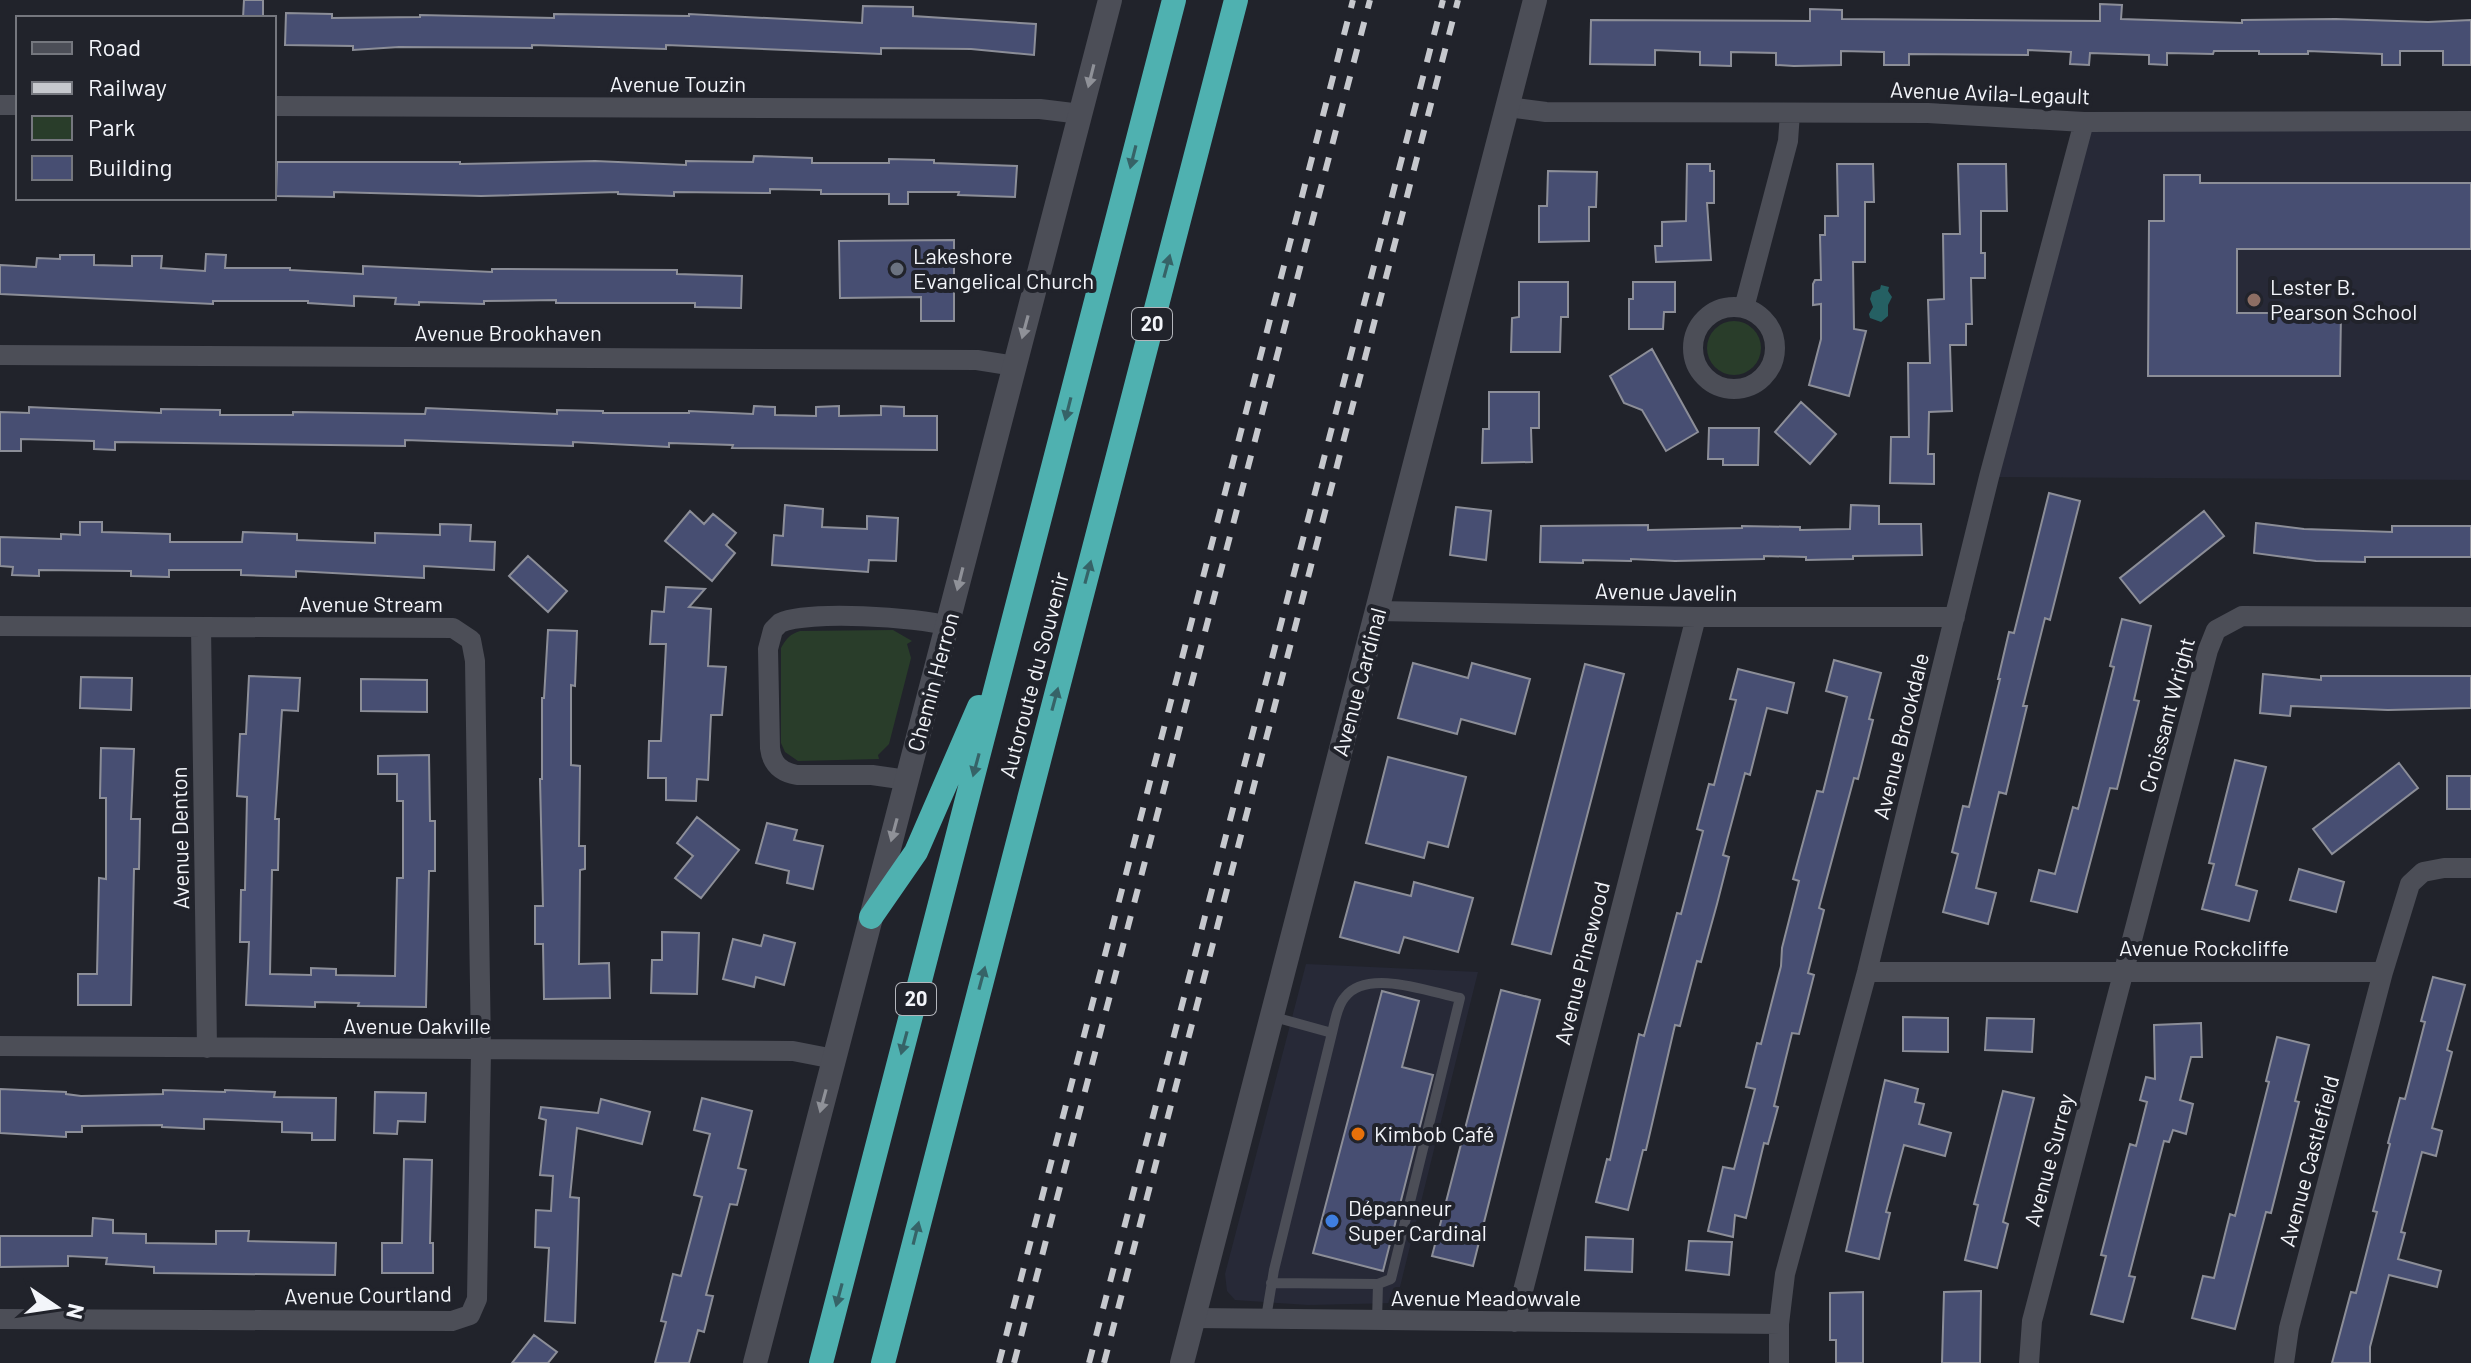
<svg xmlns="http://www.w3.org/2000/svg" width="2471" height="1363" viewBox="0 0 2471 1363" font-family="Barlow,sans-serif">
<rect width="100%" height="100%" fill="#21232b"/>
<path fill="#272937" d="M2471 121V480L1989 477 2084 122Z
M1306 964 1478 972 1396 1303 1308 1305 1235 1300 1227 1291 1225 1274Z"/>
<path fill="#293d2a" d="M1707 348a27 27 0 1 1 54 0a27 27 0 1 1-54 0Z
M893 630 912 641 907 644 911 658 889 744 878 755 879 759 798 761 785 752 781 743V648C786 639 790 634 800 631Z"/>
<path fill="#256063" d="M1881 285 1889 287 1888 291 1892 297 1888 305V316L1881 322 1870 318 1869 314 1873 307 1870 299 1872 292 1880 289Z"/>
<path fill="#474e72" stroke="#8c8e98" stroke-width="2" d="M244 0H263V18H243Z
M2100 4 2122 5 2121 19 2242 23V20L2336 19 2428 22 2471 20V65H2443V51H2400V65H2382V54L2308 51V54H2259V51H2214L2213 54 2167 53V65L2149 64V55L2090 53 2089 65 2070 64 2071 52 2028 50V55L1909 54V65H1884V52L1841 51V65L1794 66 1776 65V53L1731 52V66L1700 65V52L1655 50V65L1590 64 1591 20 1810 21V9L1842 10V19L2100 21Z
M863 6 913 7V16L1036 24 1034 55 971 49 881 48V54L666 45V49L532 45V48L399 47 353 50V46L285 45 286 13 332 14V18L420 17V15L554 18V14L689 16V14L862 23Z
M754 156 812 158V163H889V159L934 160V163L1017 166 1015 197 958 195 959 192H908V204H889V194H821V190L770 189V193L674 192V196L618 194V192L481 196 334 192V197L276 196 277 162H460V164L595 161 686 165V161L753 162Z
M1687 164H1710V171H1714V203H1707L1711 260 1656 262 1655 246H1662V222L1686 221Z
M1837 164H1873L1874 202H1865V262H1853L1854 329 1866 331 1849 396 1809 385 1821 339V304L1813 305V284L1815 280H1821L1820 235H1825V216H1838Z
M1958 164H2006L2007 211H1981V253H1985V278H1971L1972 324H1966V345H1950L1952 411 1929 412 1928 454H1934V484L1890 483 1891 437H1909L1908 363H1930L1928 300 1944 299 1943 234H1960Z
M1548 171 1597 172 1596 207H1589V241L1539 242V206H1547Z
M2164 175H2200V183H2471V249H2237V313H2341L2340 376H2148L2149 221H2164Z
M954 240V321H921V297L840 298 839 241Z
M206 254 226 255 225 268H290V270L363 274V266L492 272V269L677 270V274L742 276 741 308 695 307V303H556V300L484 301V304L419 302V305L395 304 396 298 354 296V306L308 303V301H213V304L0 294V265L36 267 37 258 60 259V255H94V265L132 266V256H162L161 268 205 271Z
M1519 282H1568V317H1561L1560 352H1511L1512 318 1519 317Z
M1633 282H1675V312H1664L1663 329H1629V299H1633Z
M1652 349 1698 432 1666 451 1642 410 1624 403 1610 376Z
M1489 392H1539V428H1531L1532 462 1482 463 1483 429H1489Z
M1801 402 1836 434 1810 464 1775 432Z
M754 406 775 407V415L816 416V407L839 406V416L881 415V406L904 407V416H937V450L732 448 733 445 669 443V447L573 442V446L405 440V446L115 442V450L94 449V441L21 439V451H0V412L29 413V407L161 413V409L220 410V415H293V412L425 414 426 408 557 414V410L603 411V413H689V411L753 414Z
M1709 428H1759L1758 465H1723V459H1708Z
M2049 493 2080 501 2050 620 2045 618 2023 706H2027L2006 794 1999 792 1976 888 1996 893 1988 924 1943 912 1958 854 1952 852 1963 806 1969 807 2000 679H1998L2009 632 2014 633Z
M785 505 823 509 822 527 867 529V516L898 518 896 561 869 560 868 572 772 565 774 535 783 536Z
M1851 505 1879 506V524H1921L1922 555 1853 556V559L1806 560V557L1764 556V559L1675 561 1631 559V561L1583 560V563L1540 562 1541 526 1648 525V530L1742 528V526L1800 527V530L1850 529Z
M1456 507 1491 511 1486 560 1450 555Z
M690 511 704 524 713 514 736 533 726 545 735 553 712 581 665 541Z
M2204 511 2224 536 2140 603 2120 578Z
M80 522H102V532L170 534V542H242L243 532 297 534V540L375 543V533L440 535V524L471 525 470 541 495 542 494 570 424 566V578L296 571V577L241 575V570H169V577L131 576V571L39 570V576L12 575 13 567 0 566V537L61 539V534L80 535Z
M2256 523 2304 529 2392 532V526H2471V557H2365V562L2316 561 2254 553Z
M528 556 567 591 548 612 509 576Z
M666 587 705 589 689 607 711 609 708 666 726 667 722 715H711L708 780 697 779 696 801 666 800V778H648L649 741H661L666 644H650L652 611 664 612Z
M2122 619 2151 626 2134 700 2139 701 2117 789 2110 788 2077 912 2031 901 2039 870 2055 874 2073 807 2078 809 2114 667 2110 666Z
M548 630 577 631 575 686 571 685V765L580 766 579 846H585V869L580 870 579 964 609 963 610 998 544 999 543 944H535V906H543L540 779H542V698H544Z
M1834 660 1881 673 1869 719 1873 720 1858 779 1854 778 1819 908 1824 910 1808 973 1814 975 1799 1034 1792 1033 1774 1106 1778 1107 1768 1144 1764 1143 1746 1218 1735 1215 1733 1237 1708 1231 1723 1167 1734 1169 1755 1089 1746 1087 1757 1043 1761 1044 1781 966 1782 948 1799 881 1793 879 1817 791 1823 792 1847 697 1826 691Z
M1413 663 1468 678 1472 663 1530 679 1515 734 1461 719 1457 734 1398 718Z
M1585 664 1624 674 1551 954 1512 944Z
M1738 669 1794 683 1787 713 1767 708 1750 775 1745 773 1723 855 1729 857 1717 904 1701 962 1697 961 1680 1026 1675 1025 1646 1150H1643L1628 1210 1596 1202 1607 1159 1610 1160 1639 1034 1644 1036 1677 913 1681 914 1703 831 1697 829 1709 784 1714 785 1736 700 1730 699Z
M2263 674 2321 680V676H2471V708L2388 710 2291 706 2290 716 2260 713Z
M249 676 300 678 298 711 282 710 275 819H279L278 870H272L270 974 311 975V968L336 969V975L395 976 397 878H403V801H397V774H378V756L429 755 430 821H435V871H429L426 1007 358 1006 359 1003 315 1002V1007L246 1005 249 942H240L241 890H245L247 797 237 796 240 734H246Z
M81 677 132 678 131 710 80 708Z
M361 679 427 680V712L361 711Z
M101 748 134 749 131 819H140L139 869H134L131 1005H78V974H97L99 878 106 879V798H100Z
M1388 757 1466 777 1448 847 1428 842 1424 858 1366 843Z
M2235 760 2266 767 2236 885 2257 891 2249 921 2202 909 2214 864 2209 863Z
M2399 763 2418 788 2332 854 2313 829Z
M2447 776H2471V809H2447Z
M697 817 739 850 701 898 675 878 693 856 677 843Z
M767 823 797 830 794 840 823 846 813 889 787 883 789 871 756 863Z
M2299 869 2344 882 2336 912 2290 900Z
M1355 882 1411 896 1414 882 1473 898 1458 952 1404 937 1399 953 1340 937Z
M662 932 699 933 697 994 651 993 652 960H662Z
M764 935 795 943 784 985 756 977 754 987 723 979 733 939 761 946Z
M2433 977 2465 985 2447 1050 2452 1052 2432 1128 2442 1131 2436 1156 2422 1152 2401 1232 2405 1233 2398 1259 2441 1271 2437 1287 2389 1275 2370 1347V1363H2332L2351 1292 2356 1293 2377 1212 2373 1211 2390 1144 2388 1143 2400 1098 2405 1099 2425 1022 2421 1021Z
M1501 990 1540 1000 1473 1266 1432 1256Z
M1382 991 1419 1001 1402 1067 1433 1075 1383 1271 1313 1253Z
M1903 1017 1948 1018V1052L1903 1051Z
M1987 1018 2034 1019 2032 1052 1985 1050Z
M2201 1023 2202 1057H2191L2180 1100 2193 1104 2186 1134 2173 1130 2169 1142 2164 1141 2129 1276 2135 1277 2123 1322 2091 1314 2106 1256 2101 1255 2130 1144 2136 1146 2147 1102 2140 1100 2146 1077 2155 1079 2154 1025Z
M2277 1037 2309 1045 2295 1101 2299 1102 2288 1146 2271 1213 2266 1212 2235 1329 2192 1318 2203 1276 2214 1278 2230 1214 2235 1216 2269 1082 2266 1081Z
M1885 1080 1918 1089 1915 1102 1924 1104 1919 1124 1951 1133 1945 1156 1904 1145 1886 1212 1890 1213 1879 1259 1846 1251Z
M0 1089 66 1092V1094L81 1096 163 1094V1090L225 1092V1090L275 1092 274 1097 336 1098 335 1140H312V1133L282 1132V1122L204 1119V1129L162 1127V1125L82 1126V1132H66V1137L0 1133Z
M2003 1091 2034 1098 2003 1222 2008 1224 1997 1268 1965 1260 1978 1205 1974 1204Z
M375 1092 426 1093 425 1122 398 1121 397 1134 374 1133Z
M702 1098 752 1111 738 1168 746 1170 737 1205 730 1204 706 1295 713 1296 704 1332 698 1330 689 1363H655L666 1322 661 1321 673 1274 681 1276 702 1197 694 1195 710 1134 694 1130Z
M601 1099 650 1112 642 1144 577 1128 570 1197 579 1198 575 1323 545 1321 549 1248 535 1247 536 1210 551 1211 553 1176 540 1175 546 1120 539 1118 541 1107 598 1113Z
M404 1159 432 1160 430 1243H433V1273H382V1243H402Z
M93 1218 113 1220V1233L146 1234V1243L216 1244V1231H249L248 1241 336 1243 335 1275 154 1273V1267L106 1264 107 1258 68 1256V1266L0 1267V1236H92Z
M1586 1237 1633 1239 1632 1272 1585 1270Z
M1689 1241 1732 1242 1729 1275 1686 1270Z
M1981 1291 1980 1363H1942L1944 1292Z
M1863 1292V1363H1836V1340H1830V1293Z
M534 1335 557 1352 548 1363H512Z"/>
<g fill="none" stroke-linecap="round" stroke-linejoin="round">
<path stroke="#4c4e57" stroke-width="10" d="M1332 1033C1335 1021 1337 1006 1345 997 1367 968 1430 992 1460 998L1391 1279 1378 1284
M1271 1283 1378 1284 1377 1321
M1266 1318 1274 1270 1332 1033 1274 1017"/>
<path stroke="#4c4e57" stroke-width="20" d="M0 105H18
M274 106 1040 109 1081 114
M1508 107 1546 112 1928 113 2084 122 2471 121
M1693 348a41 41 0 1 1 82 0a41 41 0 1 1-82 0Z
M1744 308 1788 141 1790 113
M0 355 977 360 1015 366
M1377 611 1696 617H1955
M0 626 453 628 471 640 475 661 481 1050 477 1299 470 1315 452 1321 0 1319
M201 627 207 1048
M907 780 872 775H797C780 772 772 764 770 748L768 649 773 630 780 623C807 610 918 617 948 626
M1867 972H2383
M0 1046 793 1051 834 1059
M1193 1318 1779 1324
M1515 1322 1696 617
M1779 1363V1324L1785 1274 1867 972 1989 477 2084 122
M2029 1363 2032 1321 2208 650 2216 630 2242 616 2471 617
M2284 1363 2289 1328 2383 972 2410 884 2423 872 2444 868H2471"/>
<path stroke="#4c4e57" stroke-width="24" d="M755 1363 1110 0
M1182 1363 1535 0"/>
<path stroke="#4fb1b0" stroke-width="24" d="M871 917 916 852 979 707
M821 1363 1174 0
M883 1363 1236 0"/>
<path stroke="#c6c8cd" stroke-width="6" stroke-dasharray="14 14" stroke-linecap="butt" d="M999 1363 1353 0
M1014 1363 1370 0
M1089 1363 1443 0
M1104 1363 1458 0"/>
</g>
<defs><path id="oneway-solid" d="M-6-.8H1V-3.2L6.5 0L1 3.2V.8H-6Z" transform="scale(2)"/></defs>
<g fill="#8f9198">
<use href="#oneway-solid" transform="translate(1091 76) rotate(104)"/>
<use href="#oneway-solid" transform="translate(1025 327) rotate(105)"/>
<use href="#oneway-solid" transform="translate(960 579) rotate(104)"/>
<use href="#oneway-solid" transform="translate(894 830) rotate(105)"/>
<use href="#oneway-solid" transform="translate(823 1101) rotate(105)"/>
</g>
<g fill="#366367">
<use href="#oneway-solid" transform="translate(1133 157) rotate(104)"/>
<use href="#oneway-solid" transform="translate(1167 266) rotate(-75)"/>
<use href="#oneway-solid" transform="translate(1068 409) rotate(104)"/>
<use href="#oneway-solid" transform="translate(1088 572) rotate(-75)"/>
<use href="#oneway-solid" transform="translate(1055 699) rotate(-75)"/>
<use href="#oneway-solid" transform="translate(976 765) rotate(105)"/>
<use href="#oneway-solid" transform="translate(982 978) rotate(-75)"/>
<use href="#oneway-solid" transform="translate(904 1043) rotate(105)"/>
<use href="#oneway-solid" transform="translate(916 1233) rotate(-76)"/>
<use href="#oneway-solid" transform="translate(839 1295) rotate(105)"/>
</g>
<circle fill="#6b7280" stroke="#21232b" stroke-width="3" cx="897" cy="269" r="8"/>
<circle fill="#8d6e63" stroke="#21232b" stroke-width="3" cx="2254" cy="300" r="8"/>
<circle fill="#e8710a" stroke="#21232b" stroke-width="3" cx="1358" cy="1134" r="8"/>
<circle fill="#3f7fe0" stroke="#21232b" stroke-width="3" cx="1332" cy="1221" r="8"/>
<g text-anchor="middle" stroke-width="8" stroke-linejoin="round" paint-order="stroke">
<g fill="#21232b" stroke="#b4b6bc" stroke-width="2">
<rect x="1132" y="308" width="40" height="32" rx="6"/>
<rect x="896" y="983" width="40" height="32" rx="6"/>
</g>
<g font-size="20" font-weight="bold" fill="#f3f5fa">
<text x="1152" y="331">20</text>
<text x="916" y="1006">20</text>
</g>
<g font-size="22" fill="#f3f5fa" stroke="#21232b">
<text x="678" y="92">Avenue Touzin</text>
<text transform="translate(1990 93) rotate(2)" y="8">Avenue Avila-Legault</text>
<text x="508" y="341">Avenue Brookhaven</text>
<text transform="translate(1666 592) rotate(1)" y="8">Avenue Javelin</text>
<text x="371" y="612">Avenue Stream</text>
<text transform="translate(1034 675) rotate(-75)" y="8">Autoroute du Souvenir</text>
<text transform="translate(933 682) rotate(-75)" y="8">Chemin Herron</text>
<text transform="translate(1359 682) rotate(-75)" y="8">Avenue Cardinal</text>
<text transform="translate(2167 715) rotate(-75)" y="8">Croissant Wright</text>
<text transform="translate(1901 736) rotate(-76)" y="8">Avenue Brookdale</text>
<text transform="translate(180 838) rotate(-91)" y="8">Avenue Denton</text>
<text x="2204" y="956">Avenue Rockcliffe</text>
<text transform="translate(1582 963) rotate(-76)" y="8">Avenue Pinewood</text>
<text x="417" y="1034">Avenue Oakville</text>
<text transform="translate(2049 1160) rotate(-75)" y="8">Avenue Surrey</text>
<text transform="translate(2309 1161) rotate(-75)" y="8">Avenue Castlefield</text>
<text transform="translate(368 1295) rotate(-1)" y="8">Avenue Courtland</text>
<text x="1486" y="1306">Avenue Meadowvale</text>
</g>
<g font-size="22" fill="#f3f5fa" stroke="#21232b" text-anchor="start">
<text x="913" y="264">Lakeshore<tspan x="913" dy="25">Evangelical Church</tspan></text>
<text x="2270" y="295">Lester B.<tspan x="2270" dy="25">Pearson School</tspan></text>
<text x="1374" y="1142">Kimbob Café</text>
<text x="1348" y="1216">Dépanneur<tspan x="1348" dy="25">Super Cardinal</tspan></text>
</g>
</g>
<rect x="16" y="16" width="260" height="184" fill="#21232b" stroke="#75777e" stroke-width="2"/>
<rect x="32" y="42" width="40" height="12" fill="#4c4e57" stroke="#75777e" stroke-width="2"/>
<text x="88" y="56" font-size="24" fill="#f3f5fa">Road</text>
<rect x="32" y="82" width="40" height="12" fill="#c6c8cd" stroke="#75777e" stroke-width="2"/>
<text x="88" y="96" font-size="24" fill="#f3f5fa">Railway</text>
<rect x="32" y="116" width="40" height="24" fill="#293d2a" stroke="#75777e" stroke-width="2"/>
<text x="88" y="136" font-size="24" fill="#f3f5fa">Park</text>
<rect x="32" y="156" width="40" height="24" fill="#474e72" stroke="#75777e" stroke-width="2"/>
<text x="88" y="176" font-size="24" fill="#f3f5fa">Building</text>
<g transform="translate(56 1307) rotate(103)" stroke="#21232b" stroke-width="6" paint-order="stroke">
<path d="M0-6L14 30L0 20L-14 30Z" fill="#f3f5fa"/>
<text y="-12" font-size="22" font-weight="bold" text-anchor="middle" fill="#f3f5fa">N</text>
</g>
</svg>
